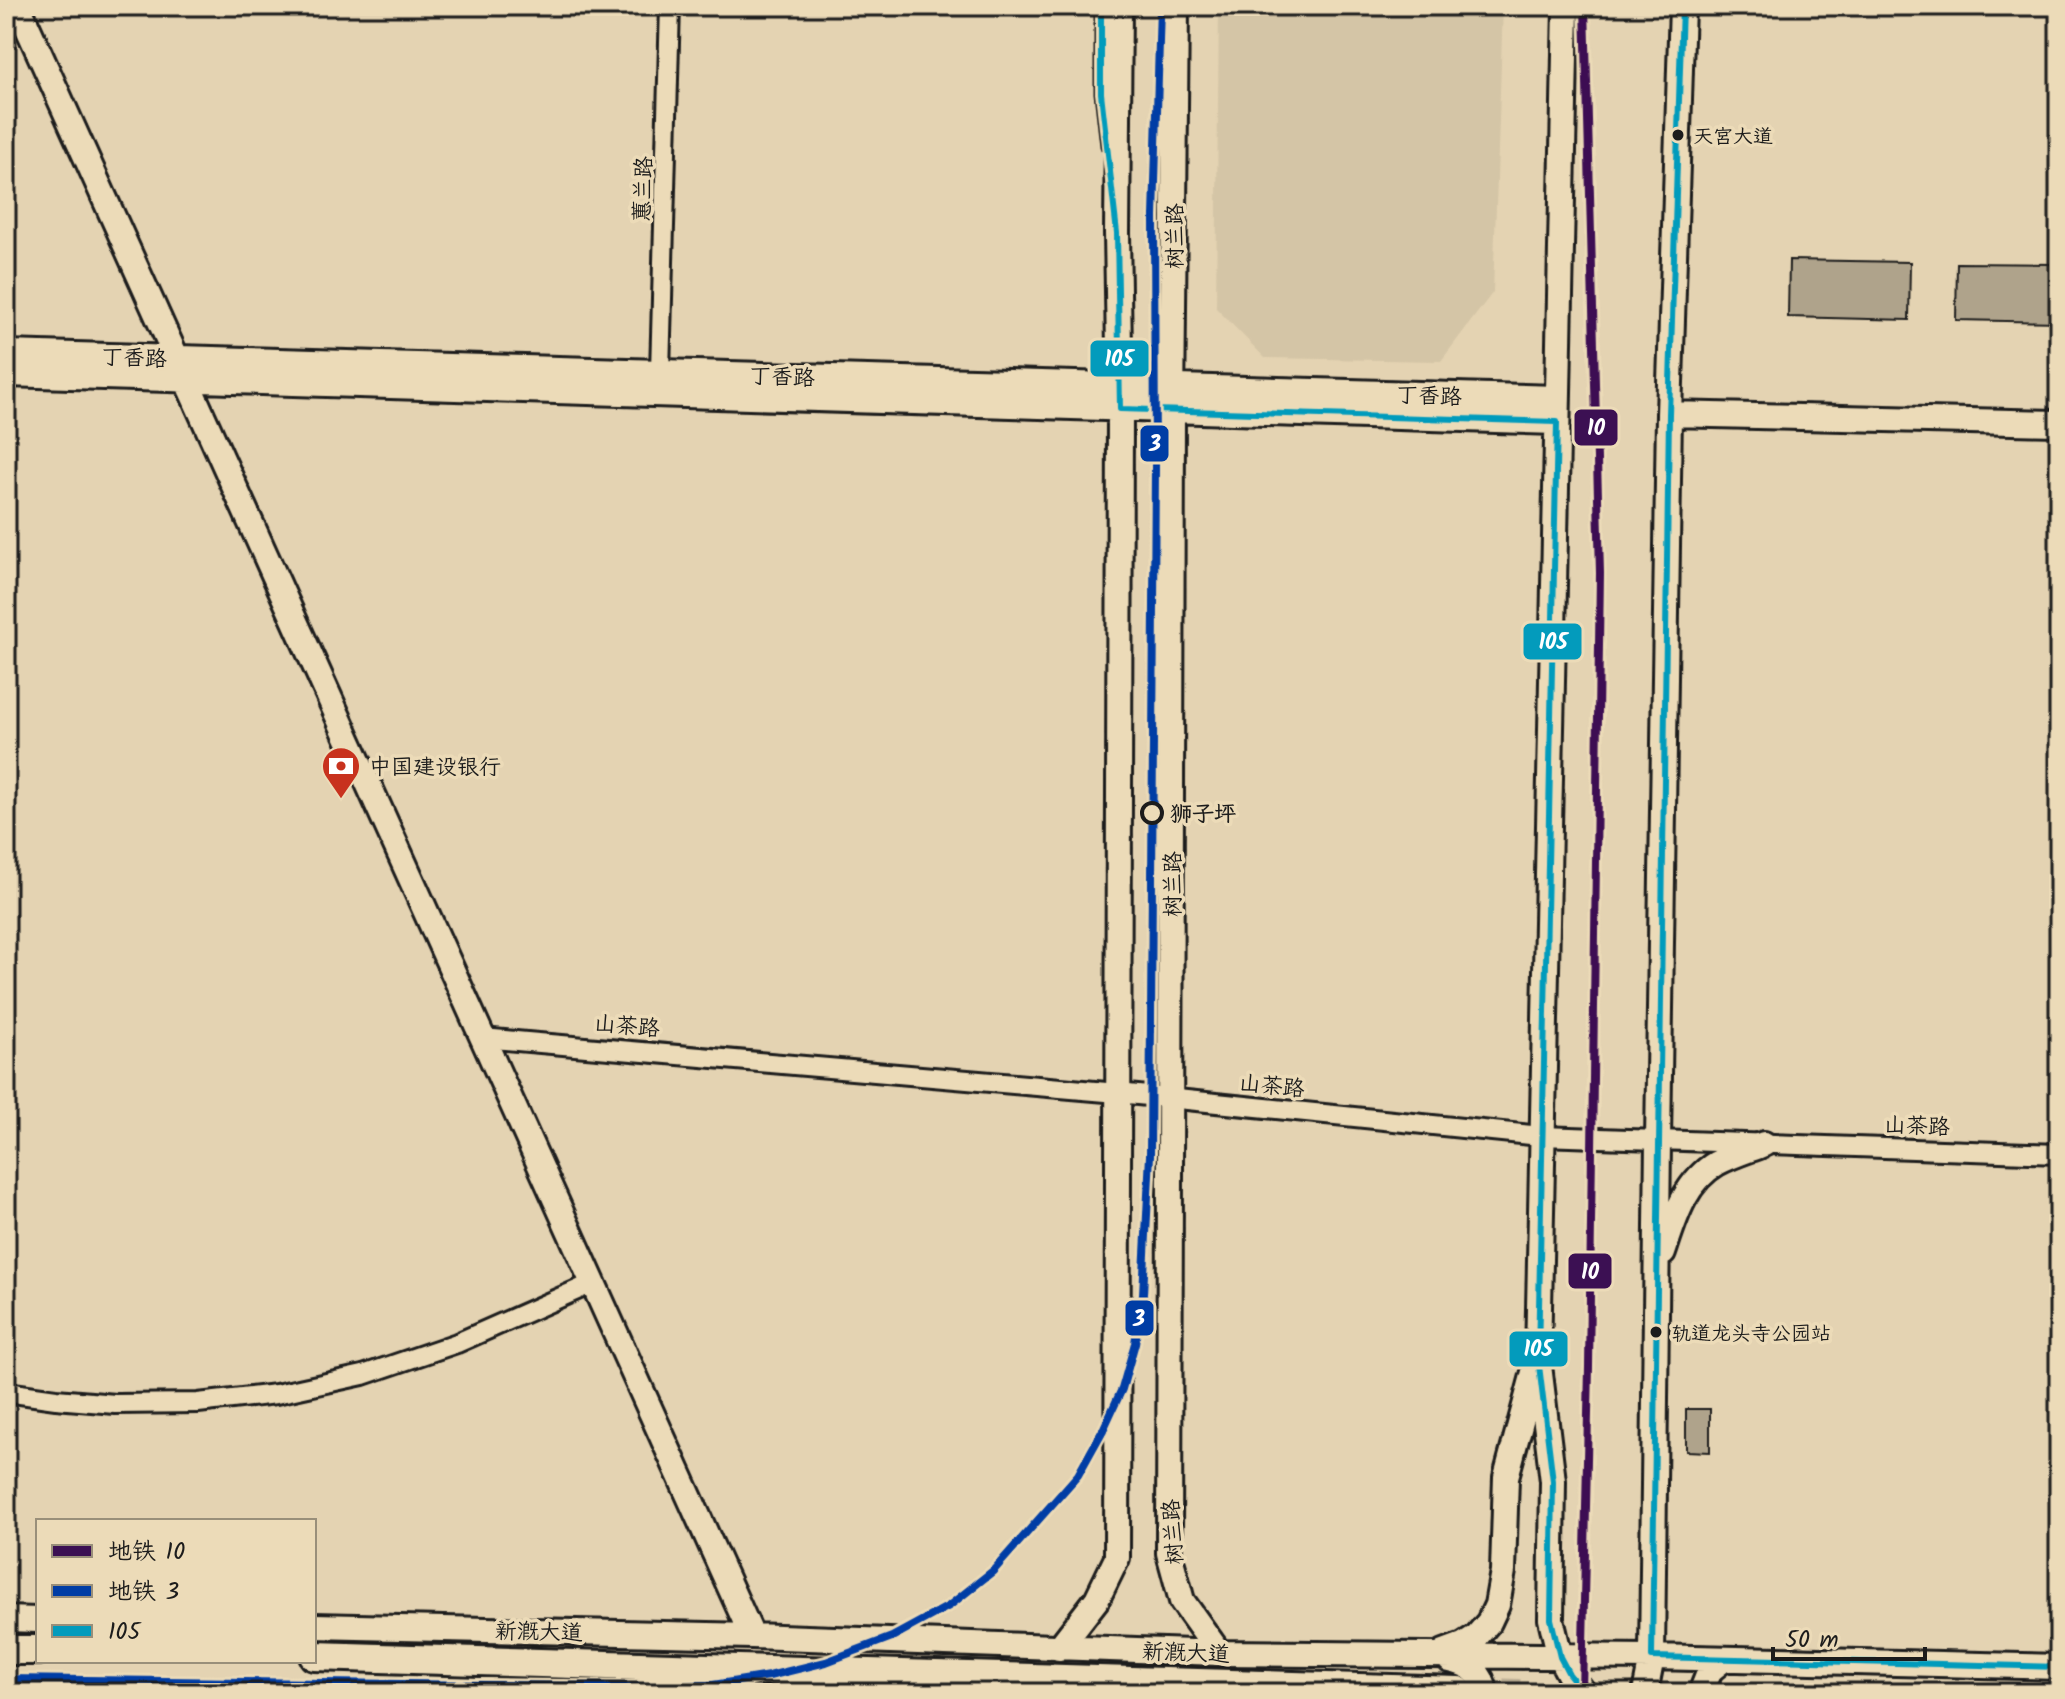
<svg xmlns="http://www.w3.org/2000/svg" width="2065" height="1699" viewBox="0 0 2065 1699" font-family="Kalam,'LXGW WenKai TC',sans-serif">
<rect width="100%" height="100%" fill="#e4d3b2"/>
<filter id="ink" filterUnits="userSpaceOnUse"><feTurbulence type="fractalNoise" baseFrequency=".0125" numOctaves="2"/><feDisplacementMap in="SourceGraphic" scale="16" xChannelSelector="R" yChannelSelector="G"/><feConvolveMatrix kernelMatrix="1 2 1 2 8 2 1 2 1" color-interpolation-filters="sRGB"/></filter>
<g filter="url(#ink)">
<path fill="#d4c5a6" d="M1219 6H1503L1493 292 1441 361 1265 358 1216 308Z"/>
<path fill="#afa38b" stroke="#1c1c1c" stroke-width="2" d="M1789 260 1910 262 1909 320 1788 317Z
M1957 263 2059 264V322L1956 320Z
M1686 1409H1710V1452L1686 1451Z"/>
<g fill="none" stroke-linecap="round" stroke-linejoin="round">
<path stroke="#bcae94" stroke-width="28" stroke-dasharray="28 14" stroke-linecap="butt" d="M1461 1691 1520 1693"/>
<defs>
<path id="lane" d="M1101 6V93L1107 146"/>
<path id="street" d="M660 372 670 6
M482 1038 1118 1093 1541 1136 2059 1154
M6 1392 56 1399 115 1404 198 1403 276 1394 363 1375 457 1343 593 1283"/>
<path id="secondary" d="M18 6 752 1636
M1176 6 1172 410 1169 1553 1182 1601 1219 1653
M1566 6 1538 1357 1553 1481 1551 1619 1560 1657 1569 1674 1584 1693
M6 353 1557 398
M6 374 1557 422
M1669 414 2059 423
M1663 1253C1674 1220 1684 1182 1717 1163 1732 1155 1749 1150 1764 1144
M6 1619 38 1620
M314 1626 752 1636 1219 1653 1652 1657 2059 1667
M1059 1648 1097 1599 1117 1558 1120 409 1117 233 1119 6
M1444 1652 1463 1645 1477 1636 1489 1622 1497 1605 1503 1571 1506 1477 1534 1372
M1450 1660C1470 1664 1482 1672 1485 1693
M1645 1693 1652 1657 1658 1141 1669 414 1682 6
M1701 1693 1710 1670 1724 1659"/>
<path id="primary" d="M6 1650H38
M314 1656 1458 1691
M6 1692 68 1693"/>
</defs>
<use href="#lane" stroke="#1c1c1c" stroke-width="15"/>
<use href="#street" stroke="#1c1c1c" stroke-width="24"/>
<use href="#secondary" stroke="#1c1c1c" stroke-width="30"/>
<use href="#primary" stroke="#1c1c1c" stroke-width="34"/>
<use href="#lane" stroke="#ecdbb8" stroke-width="9"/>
<use href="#street" stroke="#ecdbb8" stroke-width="18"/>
<use href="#secondary" stroke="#ecdbb8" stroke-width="24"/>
<use href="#primary" stroke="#ecdbb8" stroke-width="28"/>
<defs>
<path id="bus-1" d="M1101 6V93L1117 233 1120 409 1557 422 1538 1357 1553 1481 1551 1619 1560 1657 1569 1674 1584 1693
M1682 6 1669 414 1652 1657 2059 1667"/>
</defs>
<use href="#bus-1" stroke="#ecdbb8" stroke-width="12"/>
<use href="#bus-1" stroke="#039bbc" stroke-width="6"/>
<defs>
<path id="metro-1" d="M1582 1693 1589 1367 1600 573 1585 6"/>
<path id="metro-2" d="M6 1679 645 1687 713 1685 769 1676 826 1662 892 1637 949 1606 993 1571 1078 1475 1103 1430 1122 1389 1135 1343 1143 1294 1150 1155 1155 468 1154 217 1160 6"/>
</defs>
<use href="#metro-1" stroke="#ecdbb8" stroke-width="14"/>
<use href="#metro-2" stroke="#ecdbb8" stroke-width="14"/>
<use href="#metro-1" stroke="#3c1053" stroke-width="8"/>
<use href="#metro-2" stroke="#003da5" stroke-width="8"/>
</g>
</g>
<defs>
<symbol id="bank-pin" viewBox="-11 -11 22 30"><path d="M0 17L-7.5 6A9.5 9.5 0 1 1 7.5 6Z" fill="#c8321e" stroke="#ecdbb8"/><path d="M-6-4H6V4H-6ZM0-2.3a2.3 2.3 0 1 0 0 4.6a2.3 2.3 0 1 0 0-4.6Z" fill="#fff"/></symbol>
</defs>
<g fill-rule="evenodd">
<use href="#bank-pin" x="319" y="744" width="44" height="60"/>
</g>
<g fill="#1c1c1c" stroke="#ecdbb8" stroke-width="3">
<circle cx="1678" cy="135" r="7"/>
<circle cx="1656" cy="1332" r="7"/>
</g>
<circle fill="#ecdbb8" stroke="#1c1c1c" stroke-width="4" cx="1152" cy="813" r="10"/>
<g text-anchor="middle" stroke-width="7" stroke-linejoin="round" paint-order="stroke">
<g font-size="20" fill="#1c1c1c" stroke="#ecdbb8" text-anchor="start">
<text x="1693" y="143">天宫大道</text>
<text x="1671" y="1340">轨道龙头寺公园站</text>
</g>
<g font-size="22" fill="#1c1c1c" stroke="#ecdbb8">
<text transform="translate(642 189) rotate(-88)" y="8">蕙兰路</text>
<text transform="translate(1174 236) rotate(-90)" y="8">树兰路</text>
<text transform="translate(134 357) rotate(2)" y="8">丁香路</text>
<text transform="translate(782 376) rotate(2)" y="8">丁香路</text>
<text transform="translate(1429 395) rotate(2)" y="8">丁香路</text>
<text transform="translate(1172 884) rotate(-90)" y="8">树兰路</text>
<text transform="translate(627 1025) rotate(5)" y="8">山茶路</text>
<text transform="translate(1272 1085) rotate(6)" y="8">山茶路</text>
<text transform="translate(1917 1125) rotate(2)" y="8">山茶路</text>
<text transform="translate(1172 1532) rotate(-94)" y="8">树兰路</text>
<text transform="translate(539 1631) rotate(1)" y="8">新溉大道</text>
<text transform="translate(1186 1652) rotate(2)" y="8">新溉大道</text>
</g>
<g font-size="22" fill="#1c1c1c" stroke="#ecdbb8" text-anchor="start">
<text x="369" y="774">中国建设银行</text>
</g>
<g font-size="22" font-weight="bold" fill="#1c1c1c" stroke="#ecdbb8" text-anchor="start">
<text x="1170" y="821">狮子坪</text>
</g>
</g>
<g stroke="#ecdbb8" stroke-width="3">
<rect x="1089" y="339" width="61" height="39" rx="8" fill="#039bbc"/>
<rect x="1573" y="408" width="46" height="39" rx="8" fill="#3c1053"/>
<rect x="1139" y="424" width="31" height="39" rx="8" fill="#003da5"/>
<rect x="1522" y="622" width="61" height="39" rx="8" fill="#039bbc"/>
<rect x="1567" y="1252" width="46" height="38" rx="8" fill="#3c1053"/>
<rect x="1124" y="1299" width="31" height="38" rx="8" fill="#003da5"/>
<rect x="1508" y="1330" width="61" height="38" rx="8" fill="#039bbc"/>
</g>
<g font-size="22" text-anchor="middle" font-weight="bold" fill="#fff">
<text x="1119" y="366">105</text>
<text x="1596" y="435">10</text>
<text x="1155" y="451">3</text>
<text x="1553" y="649">105</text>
<text x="1590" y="1279">10</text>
<text x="1139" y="1326">3</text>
<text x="1538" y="1356">105</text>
</g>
<rect width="2065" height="1699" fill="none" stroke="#ecdbb8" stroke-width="32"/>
<rect x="16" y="16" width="2033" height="1667" fill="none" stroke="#1c1c1c" stroke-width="3" filter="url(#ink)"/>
<rect x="36" y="1519" width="280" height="144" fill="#ecdbb8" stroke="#998f7a" stroke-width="2"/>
<rect x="52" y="1545" width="40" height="12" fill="#3c1053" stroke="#998f7a" stroke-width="2"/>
<text x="108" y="1559" font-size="24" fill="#1c1c1c">地铁 10</text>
<rect x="52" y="1585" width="40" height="12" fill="#003da5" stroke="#998f7a" stroke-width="2"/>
<text x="108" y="1599" font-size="24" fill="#1c1c1c">地铁 3</text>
<rect x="52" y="1625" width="40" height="12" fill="#039bbc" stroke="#998f7a" stroke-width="2"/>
<text x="108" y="1639" font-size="24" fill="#1c1c1c">105</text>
<path d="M1773 1647v12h152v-12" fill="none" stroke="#1c1c1c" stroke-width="4"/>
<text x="1785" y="1647" font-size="24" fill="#1c1c1c" stroke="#ecdbb8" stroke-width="6" paint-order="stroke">50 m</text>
</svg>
